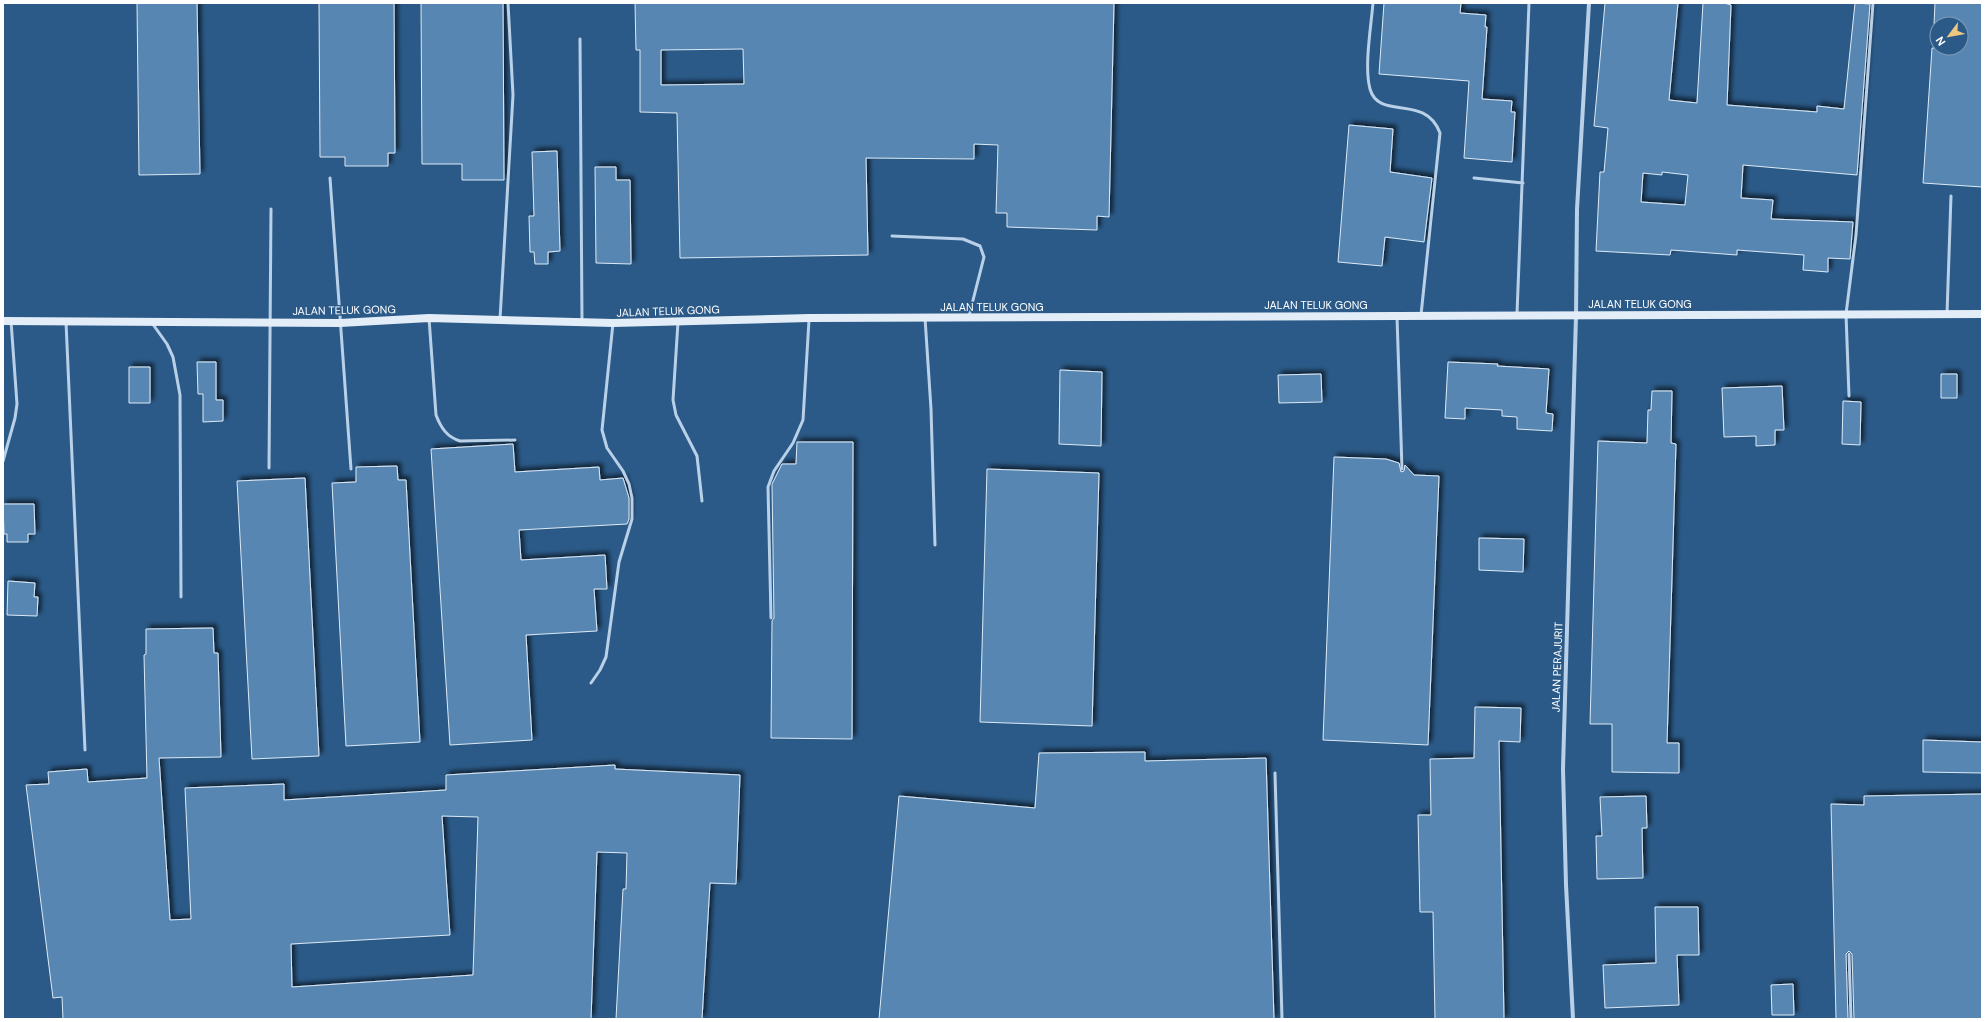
<svg xmlns="http://www.w3.org/2000/svg" width="1985" height="1022" viewBox="0 0 1985 1022" font-family="'DM Sans',sans-serif">
<defs>
<filter id="shadow"><feDropShadow dx="3.5" dy="-3.5" stdDeviation="2" flood-color="#0009"/></filter>
</defs>
<rect width="100%" height="100%" fill="#2b5a88"/>
<path fill="#5786b1" stroke="#dceaf7" fill-rule="evenodd" filter="url(#shadow)" d="M137 3H197L200 174 139 175Z
M319 3H394L395 153H388V166H345V157H320Z
M421 3H503L504 180H462V164H422Z
M635 3H1114L1109 217 1097 216V230L1007 227V213H996L998 145 974 144V159L866 158 868 255 680 258 677 113 640 112V50H636ZM743 49 744 84 661 85V50Z
M1384 3H1461L1460 13 1486 15 1485 27H1487L1482 99 1512 101 1511 112H1515L1512 162 1464 158 1469 81 1379 74Z
M1605 3H1678L1669 100 1697 103 1703 3H1724L1731 5 1727 105 1817 112V106L1844 109 1855 3 1870 4 1857 175 1743 165 1741 198 1773 200 1771 219 1853 222 1850 259 1828 258V272L1803 270 1804 255 1737 250V255L1671 250 1670 255 1596 251 1600 172H1604L1608 128 1594 126ZM1662 172 1688 175 1685 205 1641 202 1643 173 1662 175Z
M1935 3H1982V187L1923 183 1932 48H1961V24H1934Z
M1349 125 1393 129 1390 172 1432 178 1424 242 1385 237 1382 266 1338 262Z
M557 151 560 251 548 252V264H535L534 252H530L529 216H534L532 152Z
M595 167H616V180H630L631 264 596 263Z
M197 362H216V400H223V421L203 422V394H198Z
M1448 362 1498 364 1497 366 1549 369 1546 413 1553 414 1552 431 1517 429V417L1502 416V410L1465 408V419L1445 418Z
M129 367H150V403H129Z
M1060 370 1102 372 1101 446 1059 444Z
M1321 374 1322 402 1279 403 1278 375Z
M1941 374H1957V398H1941Z
M1782 386 1784 430H1775V445L1756 446V436L1724 437 1722 388Z
M1652 391H1672L1671 443 1676 444 1667 743H1679V773L1612 772V724H1590L1598 441 1647 443 1648 410H1651Z
M1843 401 1861 402 1860 445 1842 444Z
M797 442H853L852 739 771 738 772 621 774 618 772 484 782 464H796Z
M513 444 515 472 599 467 600 480 623 478 629 498V519L627 524 519 530 521 560 605 555 607 589H594L597 631 526 635 532 740 450 745 431 449Z
M1334 457 1386 459 1399 463 1401 472 1404 471 1405 465 1414 475 1439 476 1428 745 1323 740Z
M397 466 398 480H406L420 742 346 746 332 483 356 482V467Z
M987 469 1099 473 1092 726 980 722Z
M305 478 319 756 252 759 237 481Z
M3 504H34L35 534H28V542H7V534H4Z
M1479 538 1524 539 1523 572 1479 570Z
M8 581 35 583 34 597H38L37 616 7 615Z
M213 628 214 653H218L221 757 159 758 170 920 191 919 185 788 284 784V800L446 790V775L615 765V769L740 775 736 884 710 883 702 1019H616L623 889H626L627 853 597 852 591 1019H63L62 997 53 998 26 785 49 784 48 772 87 769 88 782 147 778 144 655 146 654V629ZM442 816 478 817 473 975 292 987 291 944 450 935Z
M1475 707 1521 708 1520 742 1499 741 1504 1019H1435L1433 912H1420L1418 815H1431L1430 759 1474 758Z
M1923 740 1982 742V773L1923 772Z
M1145 752V761L1266 758 1274 1019H879L899 796 1035 808 1039 753Z
M1982 794V1019H1854L1852 954 1849 951 1846 954 1848 1019H1836L1831 804 1864 805V796Z
M1646 796 1647 828H1642L1643 878 1597 879 1596 836H1602L1600 797Z
M1655 907H1698L1699 955H1677L1679 1005 1605 1008 1603 965 1656 963Z
M1793 984 1794 1015H1772L1771 985Z"/>
<g fill="none" stroke-linecap="round" stroke-linejoin="round">
<path stroke="#b9d1e8" stroke-width="3" d="M1373 3C1371 27 1364 67 1370 89 1379 121 1425 93 1440 133L1421 315
M580 39 582 321
M330 178 351 469
M1474 178 1523 183
M892 236 963 239 980 246 984 257 969 316
M1517 314 1529 3
M1947 314 1951 196
M1397 317 1402 469
M429 318 436 415C441 428 447 437 460 441L515 440
M925 318 931 409 935 545
M500 319 513 95 508 3
M66 322 85 750
M678 322 673 400 676 415 697 456 702 501
M152 323 167 344 173 357 180 395 181 597
M1849 396 1846 314 1856 235 1873 3
M3 461 15 418 17 404 11 321
M269 468 271 209
M771 618 768 487 774 471 793 443 803 420 809 320
M591 683 600 670 606 657 619 562 632 519V498L629 484 623 471 607 448 602 430 613 323
M1275 773 1282 1019
M1849 954 1851 1019"/>
<path stroke="#b9d1e8" stroke-width="4" d="M1573 1019 1566 885 1563 769 1576 316 1577 209 1589 3"/>
<path stroke="#e2edf8" stroke-width="8" d="M3 321 340 323 429 318 613 323 809 318 1982 314"/>
</g>
<g text-anchor="middle" stroke-width="3" stroke-linejoin="round" paint-order="stroke">
<g font-size="11" fill="#fff" stroke="#2b5a88">
<text x="1640" y="308">JALAN TELUK GONG</text>
<text x="1316" y="309">JALAN TELUK GONG</text>
<text x="992" y="311">JALAN TELUK GONG</text>
<text transform="translate(344 310) rotate(-1)" y="4">JALAN TELUK GONG</text>
<text transform="translate(668 311) rotate(-2)" y="4">JALAN TELUK GONG</text>
<text transform="translate(1557 667) rotate(-88)" y="4">JALAN PERAJURIT</text>
</g>
</g>
<rect width="1985" height="1022" fill="none" stroke="#ffffff" stroke-width="8"/>
<g transform="translate(1949 36) rotate(238)"><circle r="19" fill="#2b5a88" stroke="#809cb8"/>
<path d="M0-3L7 15L0 10L-7 15Z" fill="#eec781"/>
<text y="-6" font-size="11" font-weight="bold" text-anchor="middle" fill="#ffffff">N</text>
</g>
</svg>
